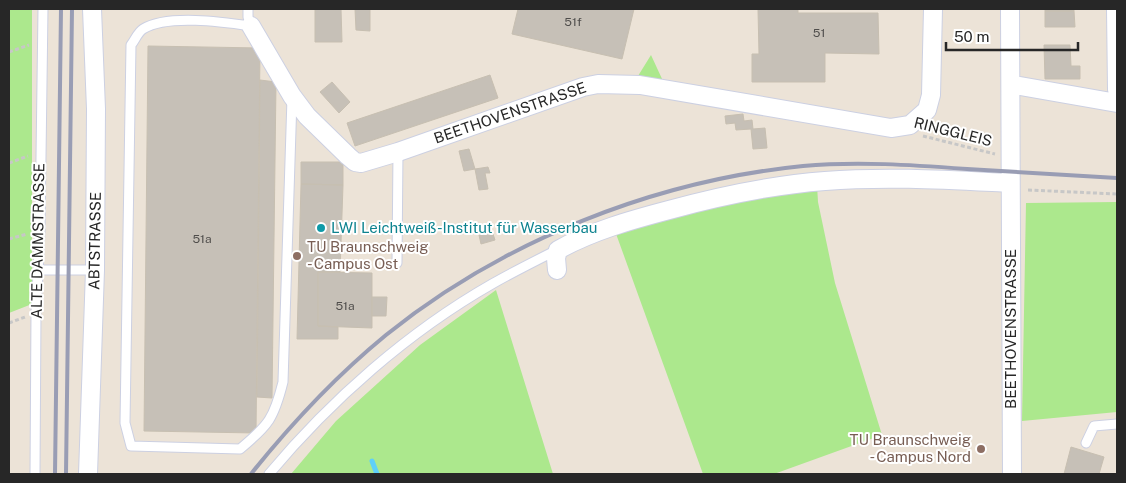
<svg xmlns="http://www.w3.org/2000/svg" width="1126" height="483" viewBox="0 0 1126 483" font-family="'Public Sans',sans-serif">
<rect width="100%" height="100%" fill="#ece3d7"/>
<path fill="#ace88d" d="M9 9H32V304L9 313Z
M651 55 663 81 638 76Z
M817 185 818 202 835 283 882 435 774 474H703L615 231 750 194Z
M1117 202V412L1022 421 1026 203Z
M496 290 553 474H291L336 421 420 345Z"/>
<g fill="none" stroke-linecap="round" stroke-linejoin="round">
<path stroke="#5ed0f9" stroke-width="5" d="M372 461 377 474"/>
</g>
<path fill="#c6c0b7" stroke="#c7bfb1" d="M315 9H341L342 42H315Z
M355 9H370V31L356 30Z
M518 9H634L622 59 512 34Z
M758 9H798V13H878L879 54 825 53V82H752V54H759Z
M1045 9H1074V11H1045Z
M1045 11H1074L1075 27H1045Z
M1044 45H1070L1071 66H1080V79H1045Z
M148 46 260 48 256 433 144 431Z
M490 75 498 98 355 146 347 123Z
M260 80 276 82 272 398 257 397Z
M332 82 350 102 339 113 320 92Z
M743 114 744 121 752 120 753 129 765 128 767 148 753 149 751 129 736 130 735 123 726 124 725 116Z
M469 149 475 169 464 171 459 151Z
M301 162H343V185L301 184Z
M488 167 490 173H485L488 189 479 190 475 169Z
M301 184 343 185 340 272H318V326L338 327V339H297Z
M492 231 495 240 481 244 479 235Z
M318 272 372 273V328L318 326Z
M372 297H387L386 316H372Z
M1071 447 1104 457 1099 474H1064Z"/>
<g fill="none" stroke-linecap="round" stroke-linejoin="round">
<defs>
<path id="service" d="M248 9V17L251 26C223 22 167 14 143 29 138 32 135 40 131 45L125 423 131 446 240 449C269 425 274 418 283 382L292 98
M397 263 398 152
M38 270H95
M1086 443 1094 426 1117 424
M35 474 36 313 40 231 43 9
M269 474C331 400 408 332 492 284 513 272 535 261 557 250"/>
<path id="minor" d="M1010 9 1012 474
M1116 9 1117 90
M251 26 292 96 307 116 348 156 355 162 361 163 398 152 583 87 598 84 640 85 891 128 910 125 927 110 931 95 933 9
M1020 86 1117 103
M557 270 556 258 558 250C592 231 631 220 669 210 720 196 772 185 825 181 887 176 949 180 1010 183
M88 474 95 270 96 109 92 9"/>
</defs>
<use href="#service" stroke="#ccd0e2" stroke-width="11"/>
<use href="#minor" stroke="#ccd0e2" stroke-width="20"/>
<path stroke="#c7c7c7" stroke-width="3" stroke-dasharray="4 2.5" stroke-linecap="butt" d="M9 52 29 45
M923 136 995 154
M9 163 28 156
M1028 190 1117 194
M9 239 27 234
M9 323 25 317"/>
<use href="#service" stroke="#fff" stroke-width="9"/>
<use href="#minor" stroke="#fff" stroke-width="18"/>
<path stroke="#999db4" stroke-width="4" d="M55 474 61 9
M66 474 72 9
M251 474C291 424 336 376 386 335 503 241 653 181 803 166 857 161 913 165 967 169 1017 172 1067 175 1117 178"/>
</g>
<circle fill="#0f9aa8" stroke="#fff" stroke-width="2" cx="321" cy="228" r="5"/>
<g fill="#8d6e63" stroke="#fff" stroke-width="2">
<circle cx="297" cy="256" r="5"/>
<circle cx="981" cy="449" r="5"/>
</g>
<g text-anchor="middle" stroke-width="4" stroke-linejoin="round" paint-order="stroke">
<g font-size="12" fill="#4f4d4b">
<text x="573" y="26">51f</text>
<text x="819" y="37">51</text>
<text x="202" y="243">51a</text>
<text x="345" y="310">51a</text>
</g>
<g font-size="15" fill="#272727" stroke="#fff">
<text transform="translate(510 113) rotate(-19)" y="5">BEETHOVENSTRASSE</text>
<text transform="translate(953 132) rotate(14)" y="5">RINGGLEIS</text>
<text transform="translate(38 241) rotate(-89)" y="5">ALTE DAMMSTRASSE</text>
<text transform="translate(95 241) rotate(-89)" y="5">ABTSTRASSE</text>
<text transform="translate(1011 329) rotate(-90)" y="5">BEETHOVENSTRASSE</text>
</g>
<g font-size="15" fill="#0d838f" stroke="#fff" text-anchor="start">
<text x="331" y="233">LWI Leichtweiß-Institut für Wasserbau</text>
</g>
<g font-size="15" fill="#785e54" stroke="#fff" text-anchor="start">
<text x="307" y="252">TU Braunschweig<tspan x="307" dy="17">- Campus Ost</tspan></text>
<text x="971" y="445" text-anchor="end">TU Braunschweig<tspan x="971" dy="17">- Campus Nord</tspan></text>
</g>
</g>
<rect width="1126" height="483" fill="none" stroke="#272727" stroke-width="20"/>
<path d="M946 42v8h132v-8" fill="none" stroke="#272727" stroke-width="2.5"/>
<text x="954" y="42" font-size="15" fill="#272727" stroke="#ffffff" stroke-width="4" paint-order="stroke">50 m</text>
</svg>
